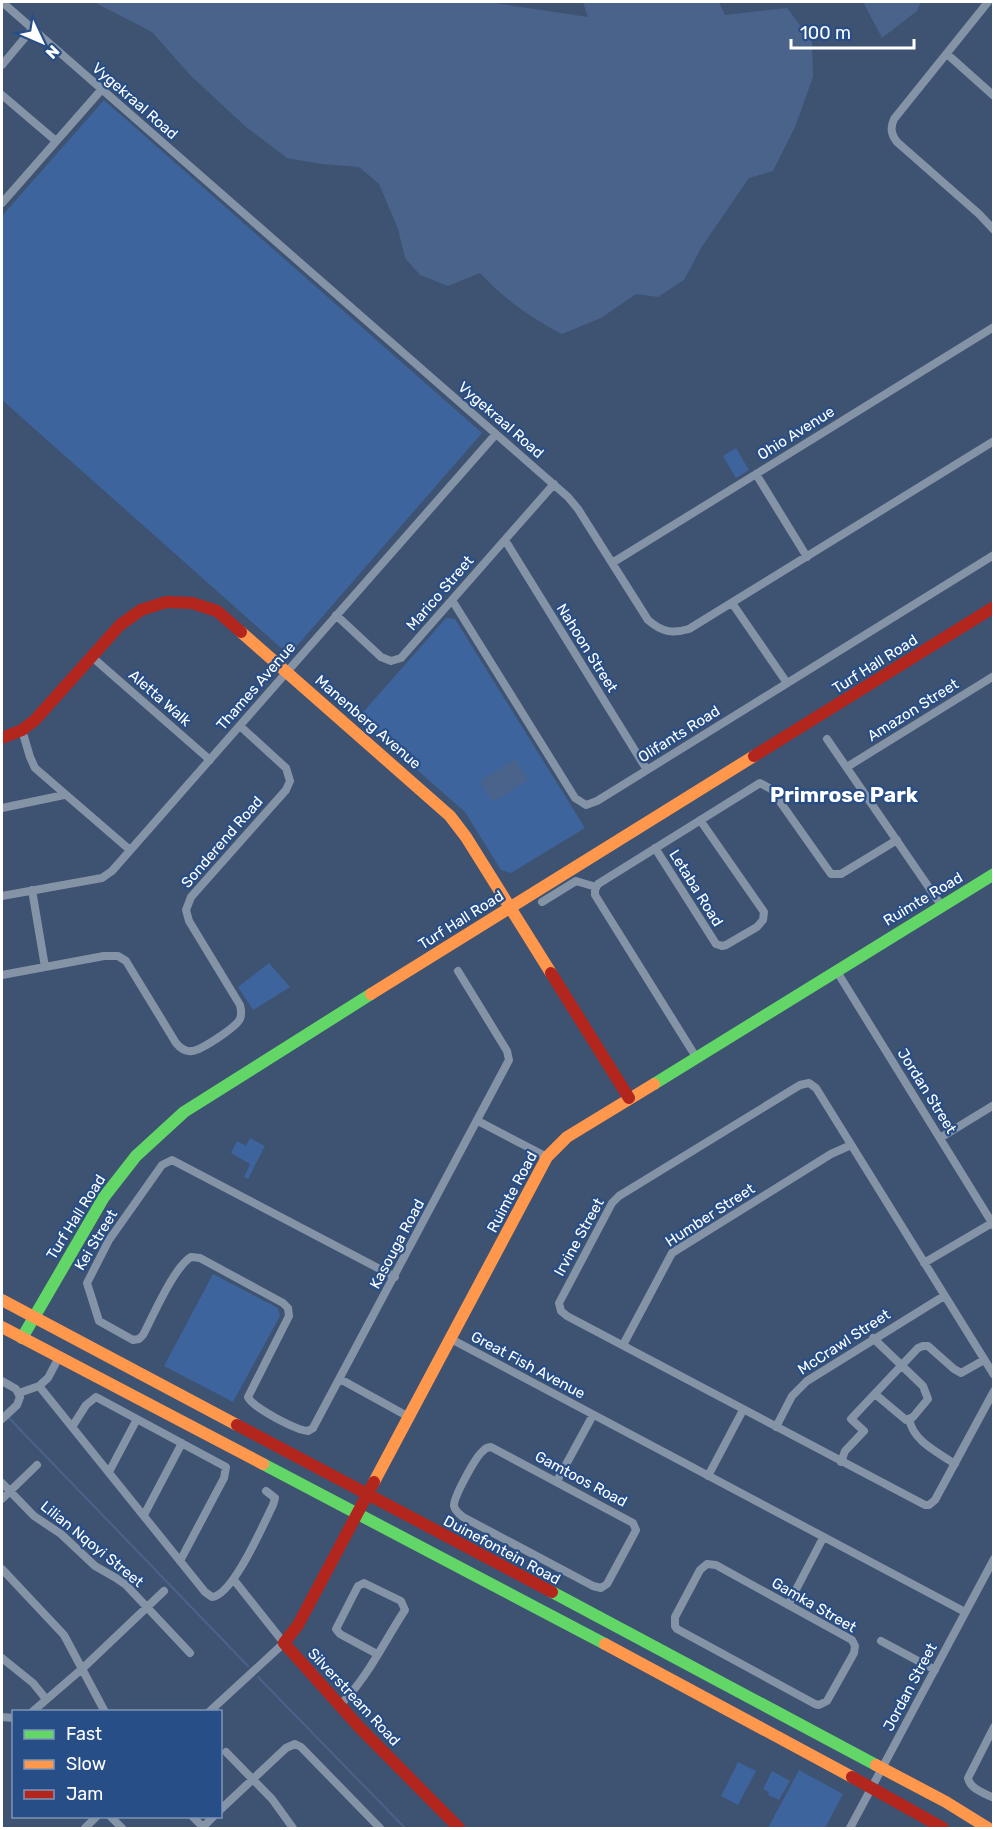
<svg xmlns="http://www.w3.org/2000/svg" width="995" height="1830" viewBox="0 0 995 1830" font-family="Rubik,sans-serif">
<rect width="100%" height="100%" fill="#3e5271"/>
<path fill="#3d649c" d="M104 100 482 433 289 655 2 400V216Z
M736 448 749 470 736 478 723 456Z
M446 618 455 619 585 828 511 873 501 870 465 812 358 718Z
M269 963 290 987 253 1010 238 987Z
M250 1138 265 1146 248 1179 244 1177 250 1164 231 1153 237 1141 246 1146Z
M213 1274 278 1308 280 1316 233 1402 164 1366Z
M738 1762 756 1771 738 1805 721 1796Z
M799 1770 843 1794 825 1828H768Z
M772 1771 790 1781 779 1800 768 1795 769 1792 763 1789Z"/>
<path fill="#4a638b" d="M94 2H489L588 17 583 2H719L725 15 787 8 812 41 813 77 795 127 773 171 749 178 701 248 684 280 658 297 636 294 601 318 562 334C531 318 504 299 480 273L448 286 420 275 405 258 398 229 379 184 359 167 321 164 287 158 246 127 191 76 152 32Z
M863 2H921L917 11 882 38Z
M515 759 528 780 493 802 480 781Z"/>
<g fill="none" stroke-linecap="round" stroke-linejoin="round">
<path stroke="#4a638b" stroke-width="2" d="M8 1417 248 1666
M258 1677 405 1828"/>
<path stroke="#8593a7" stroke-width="8" d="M2 2 568 497 578 509 648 620C662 632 672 634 689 629L994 441
M988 2 894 119C890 128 891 134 897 142L979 214 994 230
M947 54 994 96
M2 65 33 28
M2 95 56 141
M2 203 102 89
M756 474 807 557
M505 540 647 770
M612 563 994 327
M452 600 575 798 586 805 597 801 994 555
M732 603 787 683
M336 615 381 657 391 661 401 658 554 484
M92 657 210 760
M22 730 30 757 35 768 130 850
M827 739 941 905
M847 767 994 676
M2 808 64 795
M655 848 716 944 722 946 726 945 757 927 763 920 764 912 700 820
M32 890 45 967
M2 896 102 878 112 871 496 434
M542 902 576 881 596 887
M836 970 994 1226
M2 975 104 956H118L126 961 176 1043C180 1048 185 1052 192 1051 202 1050 236 1027 240 1019 242 1014 241 1009 240 1005L189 921 186 910 191 897 286 790 290 781 286 768 240 726
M696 1057 595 895V890L598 884 760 783 771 789 831 874H841L897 840
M478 1121 547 1157
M940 1138 994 1105
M924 1263 992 1223
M395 1277 172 1160 162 1165 109 1240 87 1283 99 1321 133 1340 139 1339 143 1335C153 1316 174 1267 191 1257L200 1258 283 1303 288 1308 289 1316 248 1397C253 1408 296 1430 308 1431L313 1428 509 1060 507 1051 458 971
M873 1338 923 1386 928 1399 913 1417 906 1420 875 1394
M451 1339 965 1612
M623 1345 672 1253 831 1154 851 1145
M994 1375 816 1088 809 1083 800 1085 619 1196 612 1203 559 1303 561 1311 567 1316 925 1505H929L935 1500 994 1391
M340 1379 409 1417
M2 1381 16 1389 20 1397 17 1405 2 1419
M39 1386 48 1378 59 1357
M19 1393 39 1386 205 1592 212 1597C233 1595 263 1525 273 1505L275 1498 266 1491
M909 1419C914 1442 936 1451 955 1464
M72 1427 86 1405 96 1397 226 1467 224 1478 180 1561
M776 1427 792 1396 807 1381 944 1296
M491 1447 633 1523 636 1530 634 1534 607 1584 601 1588 593 1586 463 1517C459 1514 455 1511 454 1506 453 1498 476 1456 483 1451 486 1447 487 1448 491 1447Z
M841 1462 845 1451 864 1431 851 1419 918 1348 923 1346H928L954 1369 961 1373 984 1360
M109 1472 137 1419
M708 1476 743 1410
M557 1481 593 1415
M2 1483 34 1516 61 1534 95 1566 116 1578 126 1585 190 1653
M2 1499 37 1465
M144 1515 182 1443
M707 1564 716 1565 852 1640 855 1646 854 1653 827 1701 819 1705 815 1704 677 1629 675 1626V1617L700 1570Z
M2 1569 64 1635 105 1712
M788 1605 823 1538
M881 1641 935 1670
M2 1658 33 1683 46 1699
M340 1705C366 1680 383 1644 403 1613L405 1610 401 1601 364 1583 358 1586 336 1629 340 1634 377 1654
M32 1712 83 1668 164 1591
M209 1712 284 1643 234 1580
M2 1717 14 1718
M994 1727 968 1778C970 1789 984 1793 994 1798
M226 1752 272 1799 293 1828
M220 1810 286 1748 295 1744 301 1747 380 1828
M110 1816 122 1828
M192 1816 204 1828
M85 1828 97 1816
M202 1828 214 1816
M850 1828 994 1559"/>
<path stroke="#63d668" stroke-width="12" d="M654 1084 994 874
M22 1338 104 1197 136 1156 184 1112 371 994
M263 1464 605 1644
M552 1592 876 1765"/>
<path stroke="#ff974d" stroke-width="12" d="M241 632 450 816 466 837 551 973
M371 994 754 756
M2 1300 237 1425
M2 1327 263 1464
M374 1482 547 1157 567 1137 654 1084
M605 1644 852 1777
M876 1765 946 1802 988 1828"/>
<path stroke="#b3261e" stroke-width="12" d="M2 738 22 730 35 720 120 625 141 610 166 602 192 603 217 611 241 632
M754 756 994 607
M551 973 629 1098
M237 1425 552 1592
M374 1482 298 1625 284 1643 360 1728 459 1828
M852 1777 943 1828"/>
</g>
<g text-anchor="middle" stroke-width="4.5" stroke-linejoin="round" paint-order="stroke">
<g font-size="15" fill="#fff" stroke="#284e87">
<text transform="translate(135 101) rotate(41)" y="5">Vygekraal Road</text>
<text transform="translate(501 420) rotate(41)" y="5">Vygekraal Road</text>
<text transform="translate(796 433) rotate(-32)" y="5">Ohio Avenue</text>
<text transform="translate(440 593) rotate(-49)" y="5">Marico Street</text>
<text transform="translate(587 648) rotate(58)" y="5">Nahoon Street</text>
<text transform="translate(875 664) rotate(-32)" y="5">Turf Hall Road</text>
<text transform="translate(256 686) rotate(-49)" y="5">Thames Avenue</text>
<text transform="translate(160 698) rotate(41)" y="5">Aletta Walk</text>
<text transform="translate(913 710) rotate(-32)" y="5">Amazon Street</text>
<text transform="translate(368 722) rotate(41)" y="5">Manenberg Avenue</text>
<text transform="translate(679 734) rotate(-32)" y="5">Olifants Road</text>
<text transform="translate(222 842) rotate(-49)" y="5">Sonderend Road</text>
<text transform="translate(696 888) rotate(58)" y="5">Letaba Road</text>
<text transform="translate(923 899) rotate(-31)" y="5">Ruimte Road</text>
<text transform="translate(461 920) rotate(-32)" y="5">Turf Hall Road</text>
<text transform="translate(927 1091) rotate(58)" y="5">Jordan Street</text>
<text transform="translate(512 1192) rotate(-62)" y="5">Ruimte Road</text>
<text transform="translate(710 1215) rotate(-33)" y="5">Humber Street</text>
<text transform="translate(76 1217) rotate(-58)" y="5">Turf Hall Road</text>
<text transform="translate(579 1237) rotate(-61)" y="5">Irvine Street</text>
<text transform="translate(96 1240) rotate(-59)" y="5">Kei Street</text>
<text transform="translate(397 1244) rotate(-62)" y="5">Kasouga Road</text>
<text transform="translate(844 1342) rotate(-33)" y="5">McCrawl Street</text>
<text transform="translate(528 1365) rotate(28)" y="5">Great Fish Avenue</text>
<text transform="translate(581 1479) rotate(28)" y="5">Gamtoos Road</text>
<text transform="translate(92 1544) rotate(39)" y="5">Lilian Nqoyi Street</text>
<text transform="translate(502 1550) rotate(28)" y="5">Duinefontein Road</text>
<text transform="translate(814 1605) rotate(30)" y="5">Gamka Street</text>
<text transform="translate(910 1687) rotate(-62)" y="5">Jordan Street</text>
<text transform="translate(354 1697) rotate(47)" y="5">Silverstream Road</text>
</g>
<g font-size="21" font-weight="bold" fill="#fff" stroke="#284e87">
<text x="844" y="802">Primrose Park</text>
</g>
</g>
<rect width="995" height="1830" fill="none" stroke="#ffffff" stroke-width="6"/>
<rect x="12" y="1710" width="210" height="108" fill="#284e87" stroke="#7e95b7" stroke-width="1.5"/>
<rect x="24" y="1730" width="30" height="9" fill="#63d668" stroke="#7e95b7" stroke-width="1.5"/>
<text x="66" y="1740" font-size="18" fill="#ffffff">Fast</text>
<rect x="24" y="1760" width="30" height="9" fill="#ff974d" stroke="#7e95b7" stroke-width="1.5"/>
<text x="66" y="1770" font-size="18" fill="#ffffff">Slow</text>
<rect x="24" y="1790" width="30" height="9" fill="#b3261e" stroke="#7e95b7" stroke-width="1.5"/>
<text x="66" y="1800" font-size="18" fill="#ffffff">Jam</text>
<g transform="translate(42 42) rotate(134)" stroke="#284e87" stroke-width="4.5" paint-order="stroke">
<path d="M0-4.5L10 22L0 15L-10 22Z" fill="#ffffff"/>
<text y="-9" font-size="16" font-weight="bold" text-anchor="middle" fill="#ffffff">N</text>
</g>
<path d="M791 39v9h123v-9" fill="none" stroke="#ffffff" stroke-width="3"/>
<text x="800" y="39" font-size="18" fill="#ffffff" stroke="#284e87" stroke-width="4.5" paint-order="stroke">100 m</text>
</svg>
